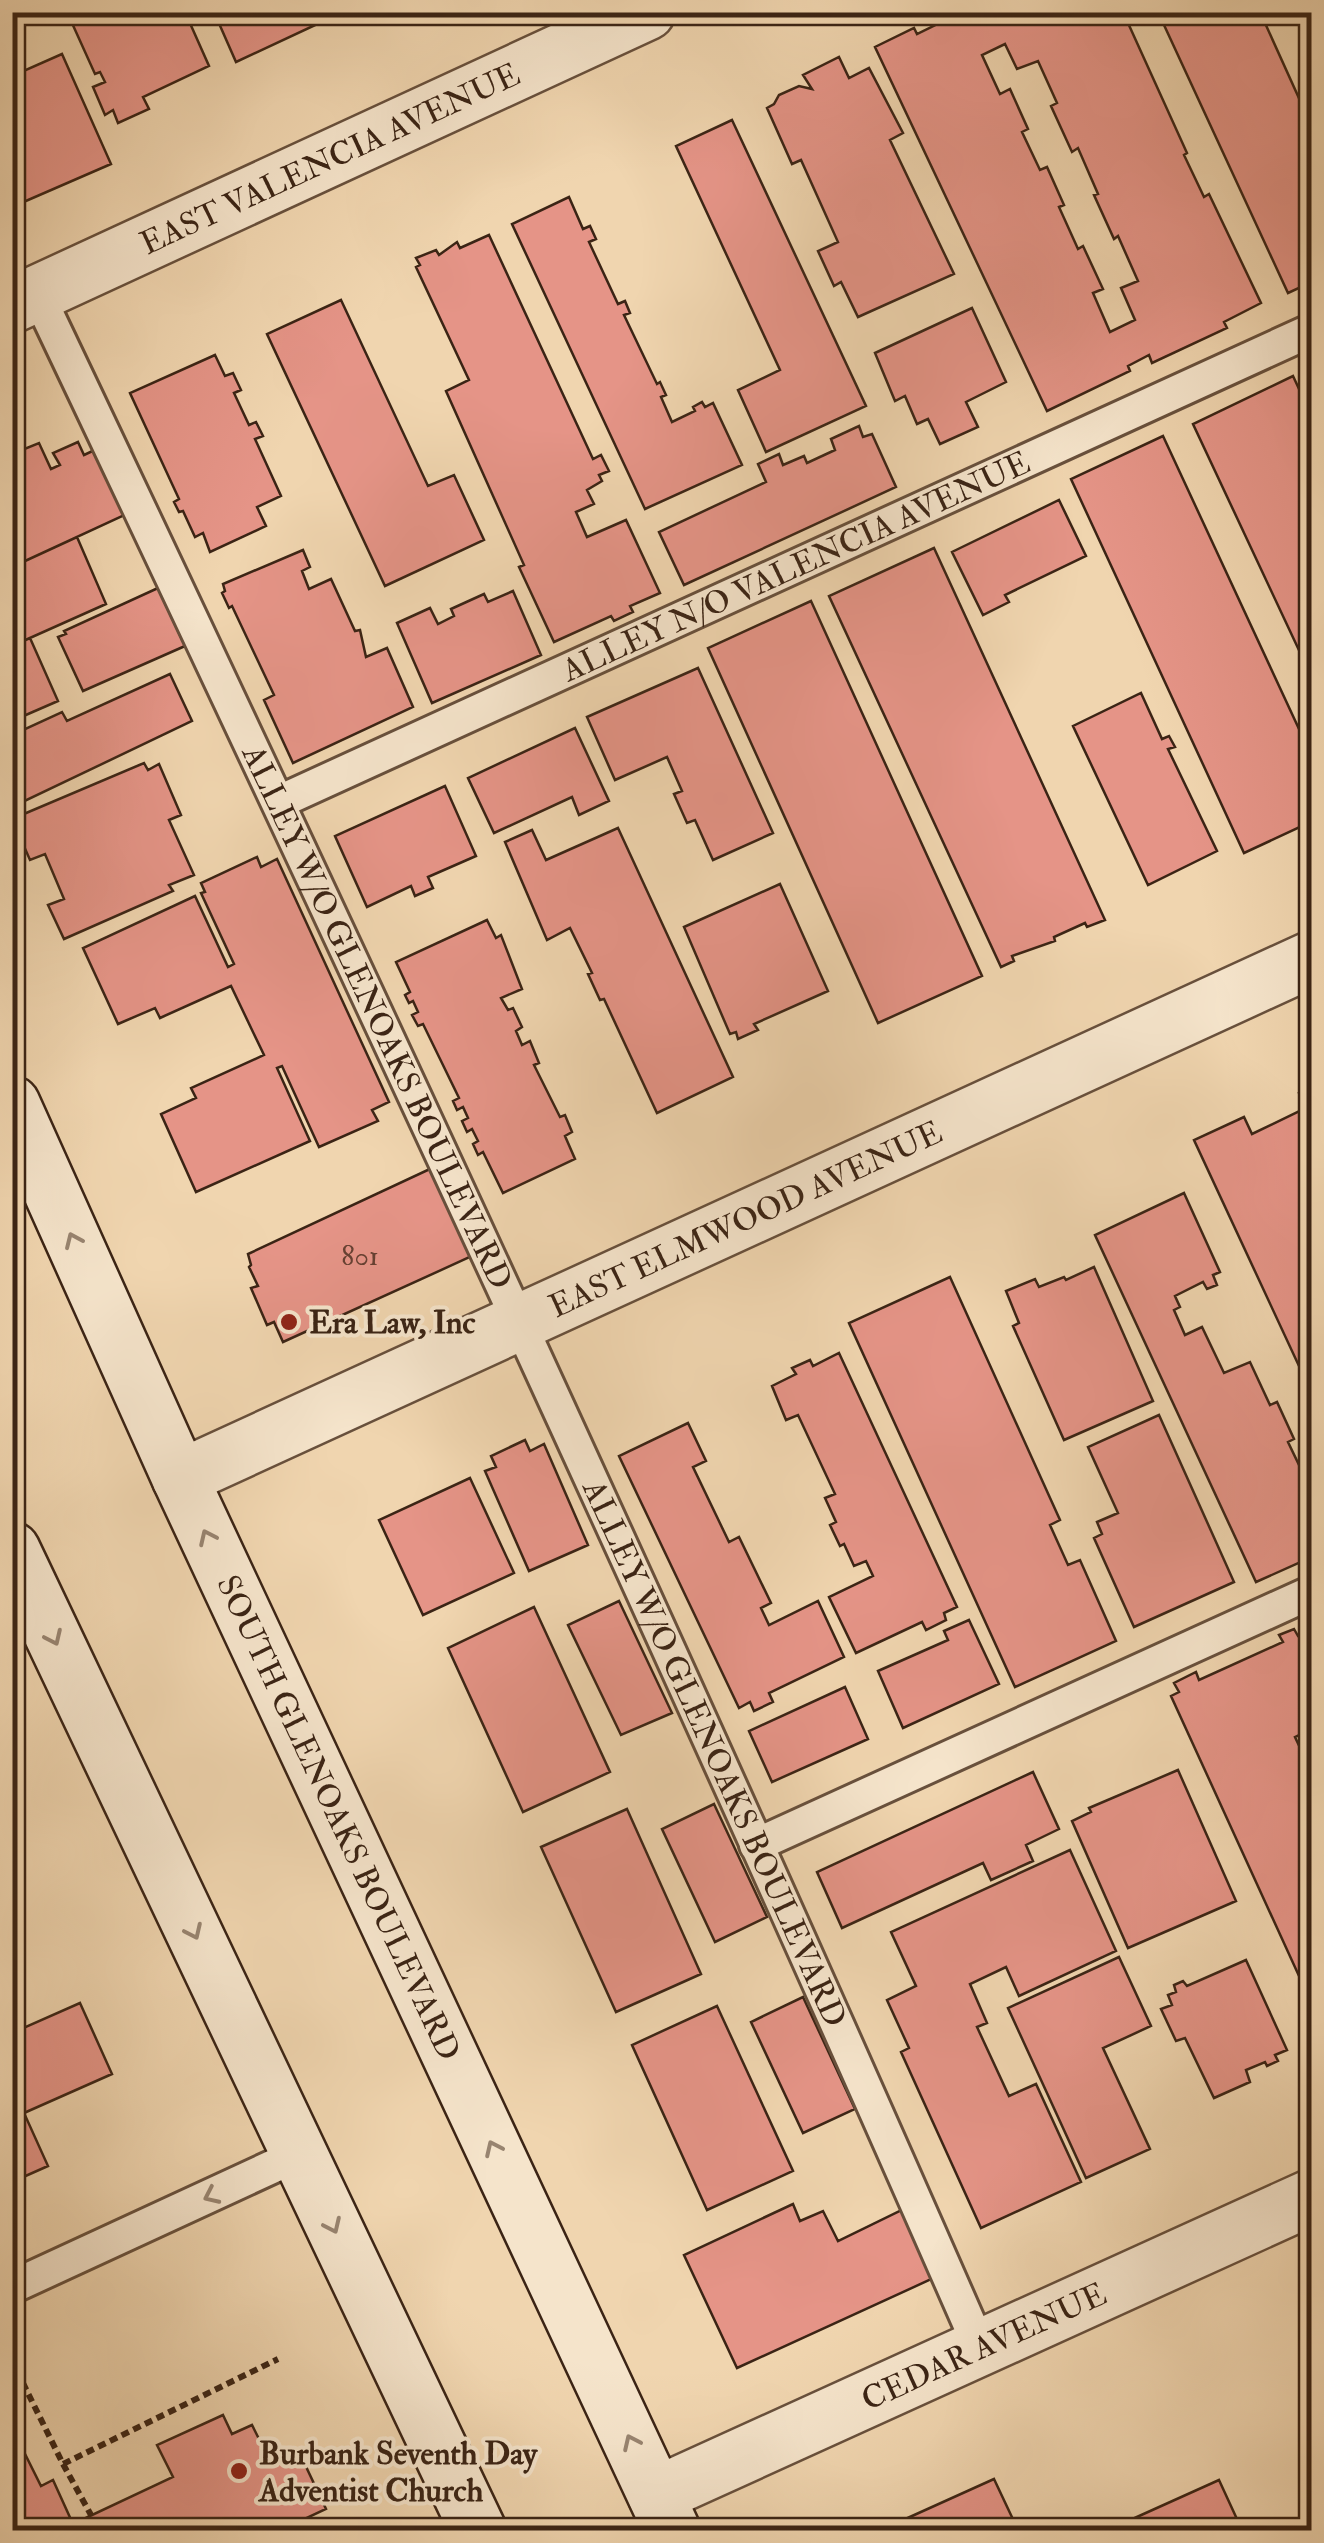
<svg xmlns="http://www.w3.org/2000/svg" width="1324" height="2543" viewBox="0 0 1324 2543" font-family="'IM FELL Double Pica',serif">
<rect width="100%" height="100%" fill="#f0d5af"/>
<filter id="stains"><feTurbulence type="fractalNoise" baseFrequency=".002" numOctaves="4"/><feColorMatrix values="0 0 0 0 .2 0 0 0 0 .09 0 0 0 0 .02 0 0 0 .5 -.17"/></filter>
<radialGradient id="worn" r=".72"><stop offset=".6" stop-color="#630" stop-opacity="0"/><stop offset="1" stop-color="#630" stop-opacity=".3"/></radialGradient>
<path fill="#e59487" stroke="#3b2415" stroke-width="2.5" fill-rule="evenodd" d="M67 12H185L209 66 143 97 149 109 118 123 113 110 105 115 93 87 105 82 100 72 95 74Z
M214 12H343L236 62Z
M962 12H1123L1187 153 1184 155 1204 197 1209 194 1261 303 1224 322 1227 328 1152 363 1149 355 1128 366 1130 371 1047 411 875 47 914 28 917 34ZM1005 44 1017 69 1038 61 1057 103 1051 106 1072 152 1078 148 1098 194 1094 195 1114 239 1118 236 1138 281 1121 288 1135 320 1110 332 1093 293 1103 289 1083 246 1078 249 1059 207 1064 205 1047 167 1040 170 1022 132 1028 129 1010 89 1000 94 982 55Z
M1158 12H1260L1312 127V282L1288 293Z
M62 54 111 164 12 207V76Z
M839 57 849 78 869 68 903 133 890 140 954 274 858 317 841 282 834 286 818 251 838 242 801 160 792 164 767 108 774 104 779 95 799 86 812 89 803 75Z
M732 120 866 406 766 452 738 390 780 370 676 146Z
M569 197 583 229 590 226 596 239 589 242 618 304 625 301 630 313 624 315 657 384 660 382 666 395 661 397 672 422 695 411 693 407 702 402 705 407 713 403 742 465 645 509 512 224Z
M489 235 593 459 601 455 609 471 599 475 602 481 587 490 594 504 576 512 587 537 626 520 660 593 630 606 633 612 614 621 611 616 554 642 519 567 524 565 446 391 469 380 416 267 420 265 416 258 436 250 439 255 457 242 460 248Z
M341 300 428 486 454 475 484 540 385 586 267 334Z
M972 308 1006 382 966 402 978 427 940 444 928 419 917 424 905 396 895 401 875 353Z
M215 355 225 376 233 373 241 390 234 393 249 425 256 422 263 436 255 439 281 496 257 507 266 526 210 552 203 533 195 537 183 511 179 512 174 502 179 499 130 393Z
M1293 376 1312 417V678L1193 424Z
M859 426 863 437 872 434 896 487 684 585 659 532 766 482 758 464 779 454 783 465 804 456 807 463 835 450 831 439Z
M1163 436 1312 757V816L1300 827 1244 853 1071 479Z
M78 442 84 455 99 448 129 513 12 567V476L16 484 24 480 12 454 39 443 51 469 60 465 53 453Z
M1059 500 1086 556 1005 595 1009 602 983 615 952 552Z
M77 537 106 604 12 646V567Z
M934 548 1105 920 1087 927 1085 923 1054 937 1055 941 1012 956 1014 961 1001 967 829 596Z
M303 550 310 567 302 571 309 589 331 579 355 631 360 630 366 657 387 648 413 707 293 763 264 700 274 695 232 606 229 608 222 593 225 591 223 584Z
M158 588 185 646 83 691 58 637 66 634 64 631Z
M513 591 541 655 432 703 397 623 430 608 438 624 454 616 451 609 484 594 488 602Z
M811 601 982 976 878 1023 708 648Z
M30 638 58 701 12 721V646Z
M698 668 773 833 713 860 695 820 687 823 674 794 682 791 667 757 615 780 587 717Z
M170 674 192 721 12 807V735L62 712 67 721Z
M1141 693 1162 739 1169 736 1175 747 1168 749 1217 851 1148 885 1073 726Z
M575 728 609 801 579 815 572 797 494 833 468 778Z
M144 763 148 770 159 764 181 815 169 820 194 875 169 885 173 891 64 939 48 905 64 899 45 854 30 860 12 819Z
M445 786 476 856 428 877 433 888 415 896 411 886 367 907 335 836Z
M618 828 733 1077 657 1113 604 999 600 1000 588 974 592 973 570 928 547 940 505 842 532 830 546 860Z
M257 857 261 867 277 859 389 1102 372 1110 378 1121 319 1147 282 1066 277 1068 310 1141 196 1192 161 1114 196 1098 191 1088 264 1055 231 986 160 1018 155 1008 118 1024 83 948 195 896 228 967 234 964 201 893 205 892 201 883Z
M780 884 828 991 754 1024 758 1030 738 1039 736 1032 730 1034 684 927Z
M487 920 496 938 501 935 522 989 501 998 508 1010 513 1008 522 1027 516 1031 522 1045 530 1041 539 1063 534 1065 560 1117 565 1115 572 1132 565 1136 575 1159 503 1193 483 1152 478 1155 473 1144 478 1141 472 1129 467 1132 462 1121 468 1118 463 1107 457 1110 453 1101 459 1098 423 1024 418 1026 412 1015 418 1012 413 1001 409 1003 405 995 410 992 396 962Z
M1312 1087V1394L1194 1140 1244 1117 1252 1134 1306 1108 1299 1093Z
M432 1168 472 1256 283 1342 274 1322 267 1325 251 1288 258 1286 249 1267 251 1265 248 1254Z
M1184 1193 1220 1272 1213 1275 1217 1285 1207 1289 1203 1282 1175 1296 1180 1307 1174 1310 1185 1335 1202 1327 1224 1373 1250 1362 1270 1405 1277 1402 1294 1439 1288 1442 1300 1467 1312 1461V1557L1256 1582 1095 1235Z
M1094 1267 1153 1401 1064 1440 1013 1326 1019 1323 1006 1291 1035 1279 1039 1287 1064 1277 1066 1280Z
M950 1277 1060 1520 1050 1525 1068 1565 1080 1560 1116 1641 1015 1687 849 1323Z
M839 1353 957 1607 944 1613 946 1620 926 1630 922 1622 856 1653 829 1597 873 1576 866 1561 854 1566 844 1544 840 1546 830 1525 836 1522 825 1498 835 1494 798 1415 786 1420 772 1386 796 1374 792 1368 810 1360 813 1366Z
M1159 1415 1234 1582 1134 1627 1094 1538 1102 1534 1097 1522 1118 1513 1088 1447Z
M688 1423 706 1461 693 1467 729 1542 739 1537 771 1603 761 1608 769 1625 818 1601 844 1657 769 1693 773 1702 754 1711 750 1702 739 1708 619 1456Z
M525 1440 530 1451 544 1444 588 1545 529 1571 485 1471 496 1467 491 1456Z
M470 1478 514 1573 423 1615 379 1520Z
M619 1601 672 1713 621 1735 568 1625Z
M534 1607 610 1772 523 1812 448 1648Z
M969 1620 999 1684 903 1728 878 1671 948 1640 944 1631Z
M1294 1629 1298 1636 1312 1630V1729L1295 1737 1312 1773V2015L1305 2002 1310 2000 1171 1696 1179 1692 1174 1683 1196 1672 1199 1680 1283 1642 1279 1635Z
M845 1687 868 1739 772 1782 749 1731Z
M1178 1770 1236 1901 1128 1948 1072 1821 1091 1812 1089 1808Z
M1033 1772 1059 1829 1026 1845 1033 1861 991 1880 983 1863 842 1928 817 1872Z
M714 1804 767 1917 715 1942 662 1829Z
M627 1809 701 1974 616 2012 541 1847Z
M1070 1850 1116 1951 1019 1996 1006 1967 970 1984 987 2023 977 2027 1009 2096 1036 2084 1081 2182 981 2228 901 2052 909 2048 887 2000 916 1986 891 1932Z
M1119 1957 1151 2026 1103 2048 1150 2149 1086 2178 1008 2008Z
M1246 1960 1287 2050 1275 2055 1278 2061 1267 2066 1265 2062 1246 2070 1250 2082 1214 2098 1185 2038 1176 2041 1161 2009 1172 2005 1168 1995 1176 1992 1174 1985 1183 1981 1187 1986Z
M803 1997 855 2109 803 2133 751 2022Z
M80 2003 112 2074 24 2113 48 2166 12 2182V2033Z
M717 2006 793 2171 707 2210 632 2045Z
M793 2204 800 2221 823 2211 838 2241 906 2208 938 2276 737 2368 684 2255Z
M223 2415 232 2434 252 2425 268 2457 274 2454 279 2464 300 2454 326 2509 300 2521 305 2530H12V2450L21 2446 41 2486 53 2480 73 2524 173 2477 157 2445Z
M994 2479 1018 2530H881Z
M1219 2480 1242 2530H1108Z"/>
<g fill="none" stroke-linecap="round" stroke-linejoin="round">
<defs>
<g id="lane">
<path id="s1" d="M37 293C361 974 678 1657 980 2348"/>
<path id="s2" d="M279 802 1312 330"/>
<path d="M756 1845 1312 1592"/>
<path d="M12 2287 300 2154"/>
</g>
<g id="street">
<path id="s3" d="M12 305 647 12"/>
<path id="s4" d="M180 1478 1312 959"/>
<path id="s5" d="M656 2495 1312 2197"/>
</g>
<g id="secondary">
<path id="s6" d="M12 1104 180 1478 672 2530"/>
<path d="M12 1550 478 2530"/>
</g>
</defs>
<use href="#lane" stroke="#68503c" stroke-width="38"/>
<use href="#street" stroke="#68503c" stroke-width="60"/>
<use href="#secondary" stroke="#3b2415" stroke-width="60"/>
<path stroke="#3b2415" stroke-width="6" stroke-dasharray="8 5" stroke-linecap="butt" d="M17 2371 63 2464 278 2359
M63 2464 91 2515"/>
<use href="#lane" stroke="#f5e4cb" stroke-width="32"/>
<use href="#street" stroke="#f5e4cb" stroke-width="55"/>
<use href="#secondary" stroke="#f5e4cb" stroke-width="55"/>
</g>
<defs><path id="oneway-chevron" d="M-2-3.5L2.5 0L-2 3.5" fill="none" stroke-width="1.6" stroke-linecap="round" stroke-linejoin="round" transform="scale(2.5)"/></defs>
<g stroke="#988470">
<use href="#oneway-chevron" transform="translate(73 1240) rotate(-114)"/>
<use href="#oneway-chevron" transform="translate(207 1537) rotate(-115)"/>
<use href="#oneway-chevron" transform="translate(54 1638) rotate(65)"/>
<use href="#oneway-chevron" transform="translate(194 1932) rotate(65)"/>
<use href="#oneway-chevron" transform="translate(493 2148) rotate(-115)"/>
<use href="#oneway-chevron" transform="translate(211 2196) rotate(155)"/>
<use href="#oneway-chevron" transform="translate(333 2226) rotate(65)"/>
<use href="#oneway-chevron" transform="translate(631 2442) rotate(-115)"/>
</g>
<g fill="#8f2418" stroke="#f5e4cb" stroke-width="4">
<circle cx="289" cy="1322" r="10"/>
<circle cx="239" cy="2471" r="10"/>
</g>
<g text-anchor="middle" stroke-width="8" stroke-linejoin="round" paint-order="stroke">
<g font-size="28" fill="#664032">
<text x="360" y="1265">801</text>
</g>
<g font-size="32" fill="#3b2415" stroke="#f5e4cb">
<text dy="11" stroke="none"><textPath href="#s3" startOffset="350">EAST VALENCIA AVENUE</textPath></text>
<text dy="11" stroke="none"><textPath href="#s2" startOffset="568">ALLEY N/O VALENCIA AVENUE</textPath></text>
<text dy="11" stroke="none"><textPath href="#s1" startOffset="800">ALLEY W/O GLENOAKS BOULEVARD</textPath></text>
<text dy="11" stroke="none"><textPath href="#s4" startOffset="622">EAST ELMWOOD AVENUE</textPath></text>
<text dy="11" stroke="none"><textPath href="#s1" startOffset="1610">ALLEY W/O GLENOAKS BOULEVARD</textPath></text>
<text dy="11" stroke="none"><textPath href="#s6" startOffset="785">SOUTH GLENOAKS BOULEVARD</textPath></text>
<text dy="11" stroke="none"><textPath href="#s5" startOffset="360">CEDAR AVENUE</textPath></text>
</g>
<g font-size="32" font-weight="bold" fill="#3b2415" stroke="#f5e4cb" text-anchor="start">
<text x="309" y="1333">Era Law, Inc</text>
<text x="259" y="2464">Burbank Seventh Day<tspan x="259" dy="37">Adventist Church</tspan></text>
</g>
</g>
<rect width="1324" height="2543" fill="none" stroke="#f0d5af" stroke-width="50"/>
<rect x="15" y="15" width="1294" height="2513" fill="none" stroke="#3b2415" stroke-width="5"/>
<rect x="25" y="25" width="1274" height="2493" fill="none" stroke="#3b2415" stroke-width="2.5"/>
<rect width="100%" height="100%" filter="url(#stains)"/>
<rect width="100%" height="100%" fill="url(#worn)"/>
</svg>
